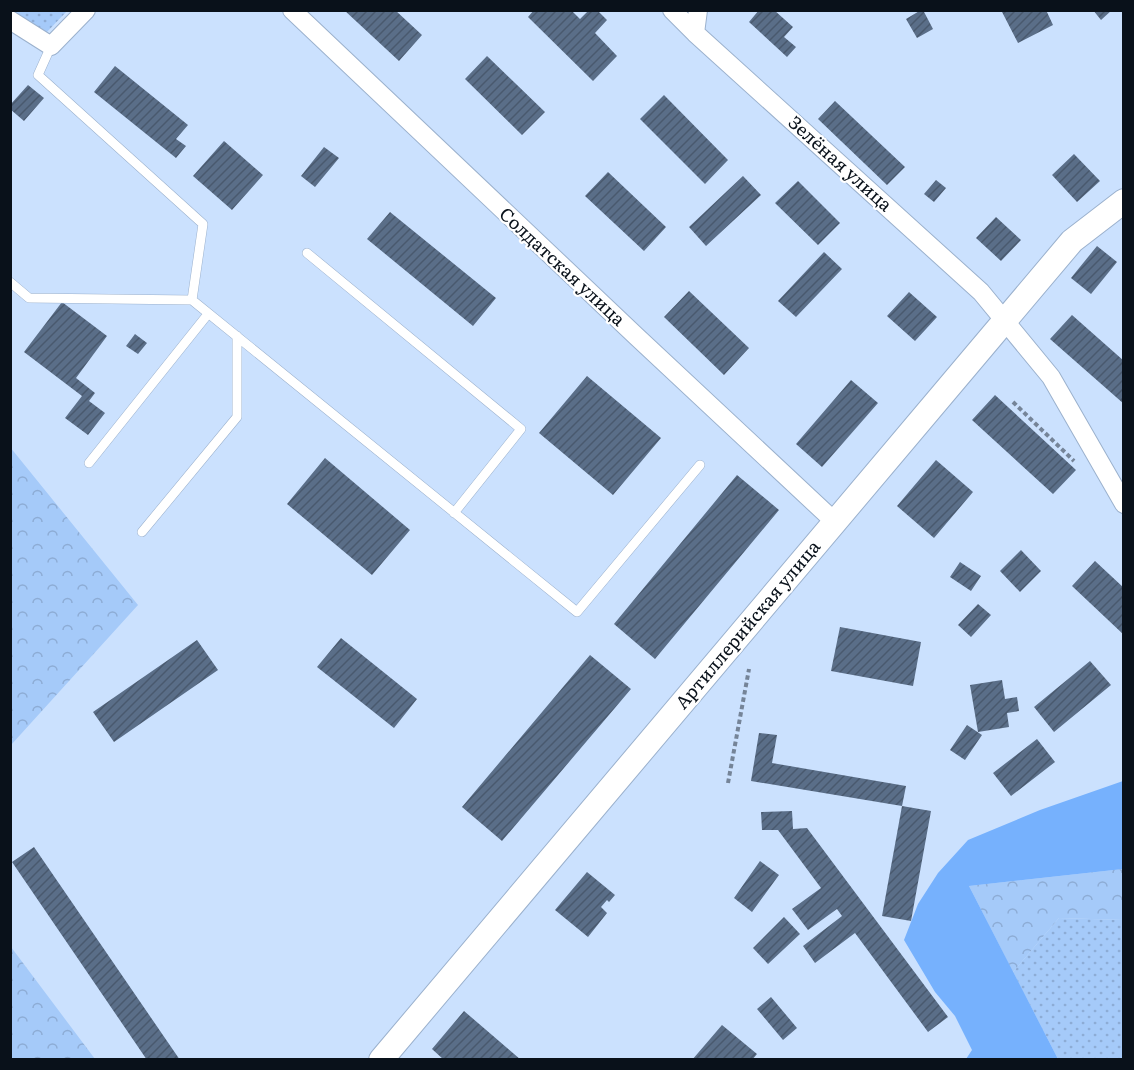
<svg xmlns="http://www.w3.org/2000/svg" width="1134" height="1070" viewBox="0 0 1134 1070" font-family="Literata,serif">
<defs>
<pattern id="grass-dots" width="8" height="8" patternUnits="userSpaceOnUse" patternTransform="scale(1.5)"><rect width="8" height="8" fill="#a5caf9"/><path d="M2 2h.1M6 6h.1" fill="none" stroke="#8dacd5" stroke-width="1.8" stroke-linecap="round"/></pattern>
<pattern id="forest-crowns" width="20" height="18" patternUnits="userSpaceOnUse" patternTransform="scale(1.5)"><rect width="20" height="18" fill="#a5caf9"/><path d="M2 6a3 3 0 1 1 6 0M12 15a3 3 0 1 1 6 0" fill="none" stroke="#8dacd5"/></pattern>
<pattern id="building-hatch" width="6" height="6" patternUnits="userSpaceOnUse" patternTransform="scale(1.5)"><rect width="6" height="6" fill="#5a6e88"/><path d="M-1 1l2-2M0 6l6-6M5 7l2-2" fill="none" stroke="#49596e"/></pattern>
</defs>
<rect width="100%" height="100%" fill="#cbe1fe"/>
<path fill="url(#grass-dots)" d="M10 11H67L46 33 11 23Z
M1059 918 1123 920V1059H1058L1013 972Z"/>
<path fill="url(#forest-crowns)" d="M10 447 138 605 11 745H10Z
M1123 869V920L1059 918 1013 972 969 886Z
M10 947H11L95 1059H11Z"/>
<path fill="#76b1fd" d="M1123 781V869L969 886 1058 1059H966L972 1050 955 1016 935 992 904 940 918 904 938 873 968 840 1040 810Z"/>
<path fill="url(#building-hatch)" d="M344 10H395L422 35 399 61Z
M534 10H571L580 19 589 10H597L607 20 595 33 617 56 593 81 528 17Z
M759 10H774L793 27 784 37 796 47 787 57 749 22Z
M921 10H923L933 29 917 38 906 19Z
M1001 10H1046L1053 25 1018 43Z
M1093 10H1112L1101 20Z
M487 56 545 112 522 135 465 79Z
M115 66 188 125 176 139 186 146 176 158 94 92Z
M28 85 44 98 24 121 10 109V105Z
M664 95 728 160 705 184 640 119Z
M835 101 905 167 887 185 818 119Z
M224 141 263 175 232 210 193 176Z
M324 147 339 158 315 187 301 176Z
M1074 154 1100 181 1077 202 1052 175Z
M608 172 666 227 644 251 585 196Z
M743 176 761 195 706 246 689 227Z
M936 180 946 188 934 202 924 194Z
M798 181 840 223 818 245 775 203Z
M390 212 496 298 473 326 367 239Z
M996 217 1021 240 1001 261 976 238Z
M1097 246 1117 262 1091 294 1071 278Z
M824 252 842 269 796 317 778 301Z
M689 291 749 348 724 375 664 317Z
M909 292 937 317 915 341 887 316Z
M62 302 107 336 76 378 95 393 89 401 105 413 88 435 65 418 82 396 24 352Z
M1072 315 1124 361V404L1050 339Z
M135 334 147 343 138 354 126 346Z
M587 376 661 438 613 495 539 433Z
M851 380 878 403 822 467 796 444Z
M995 395 1076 470 1053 494 972 420Z
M325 458 410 530 372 575 287 504Z
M936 460 973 492 934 538 897 506Z
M737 475 779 510 655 659 614 624Z
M1021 550 1041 571 1020 592 1000 571Z
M1095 561 1124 588V635L1072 586Z
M960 562 981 576 971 591 950 577Z
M978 604 991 615 971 637 958 625Z
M840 627 921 642 913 686 831 671Z
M341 638 417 699 394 728 317 667Z
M197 640 218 670 114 742 93 712Z
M590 655 631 689 502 841 462 807Z
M1090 661 1111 685 1054 732 1034 707Z
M1002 680 1005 699 1017 697 1019 711 1007 713 1009 727 978 732 970 685Z
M967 725 982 735 965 760 950 750Z
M759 733 777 735 772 763 906 786 902 806 931 811 911 921 882 916 902 806 751 781Z
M1037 739 1055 762 1011 796 993 773Z
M792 811 793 829 807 828 948 1017 928 1032 855 933 815 963 803 946 842 916 837 909 808 930 792 909 821 888 778 830H762L761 812Z
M34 847 180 1060H147L12 862Z
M760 861 779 875 752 912 734 898Z
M587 872 615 895 609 902 607 900 601 907 607 913 588 937 555 910Z
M784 917 800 934 768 964 753 948Z
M771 997 797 1028 783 1040 757 1009Z
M464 1011 492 1035 521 1060H444L432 1049Z
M722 1025 757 1054 752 1060H692Z"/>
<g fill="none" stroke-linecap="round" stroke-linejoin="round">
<defs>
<path id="service" d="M51 46 38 75 203 224 192 300 577 612 700 465
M307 253 521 429 454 513
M10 282 29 298 192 300
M89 463 208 314
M142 532 237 417V336"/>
<path id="minor" d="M292 10 636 336 835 522
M672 10 695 33 981 292 1051 377 1124 504
M10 20 51 46 86 10
M695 33 698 10"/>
<path id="tertiary" d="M381 1060 1072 241 1124 201"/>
</defs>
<use href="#service" stroke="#9bb1cd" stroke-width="10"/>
<use href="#minor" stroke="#9bb1cd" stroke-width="20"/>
<use href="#tertiary" stroke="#9bb1cd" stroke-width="26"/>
<path stroke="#758498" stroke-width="4" stroke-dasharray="4.5 3" stroke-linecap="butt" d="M1013 402 1074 461
M728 783 749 669"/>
<use href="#service" stroke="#fff" stroke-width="9"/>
<use href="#minor" stroke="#fff" stroke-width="18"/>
<use href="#tertiary" stroke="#fff" stroke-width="24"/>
</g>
<g text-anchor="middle" stroke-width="4.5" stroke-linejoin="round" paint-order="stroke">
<g font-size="18" fill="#09111a" stroke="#fff">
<text transform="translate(840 164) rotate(42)" y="6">Зелёная улица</text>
<text transform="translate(562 267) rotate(43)" y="6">Солдатская улица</text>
<text transform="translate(748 625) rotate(-50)" y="6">Артиллерийская улица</text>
</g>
</g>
<rect width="1134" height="1070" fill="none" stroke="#09111a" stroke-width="24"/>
</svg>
